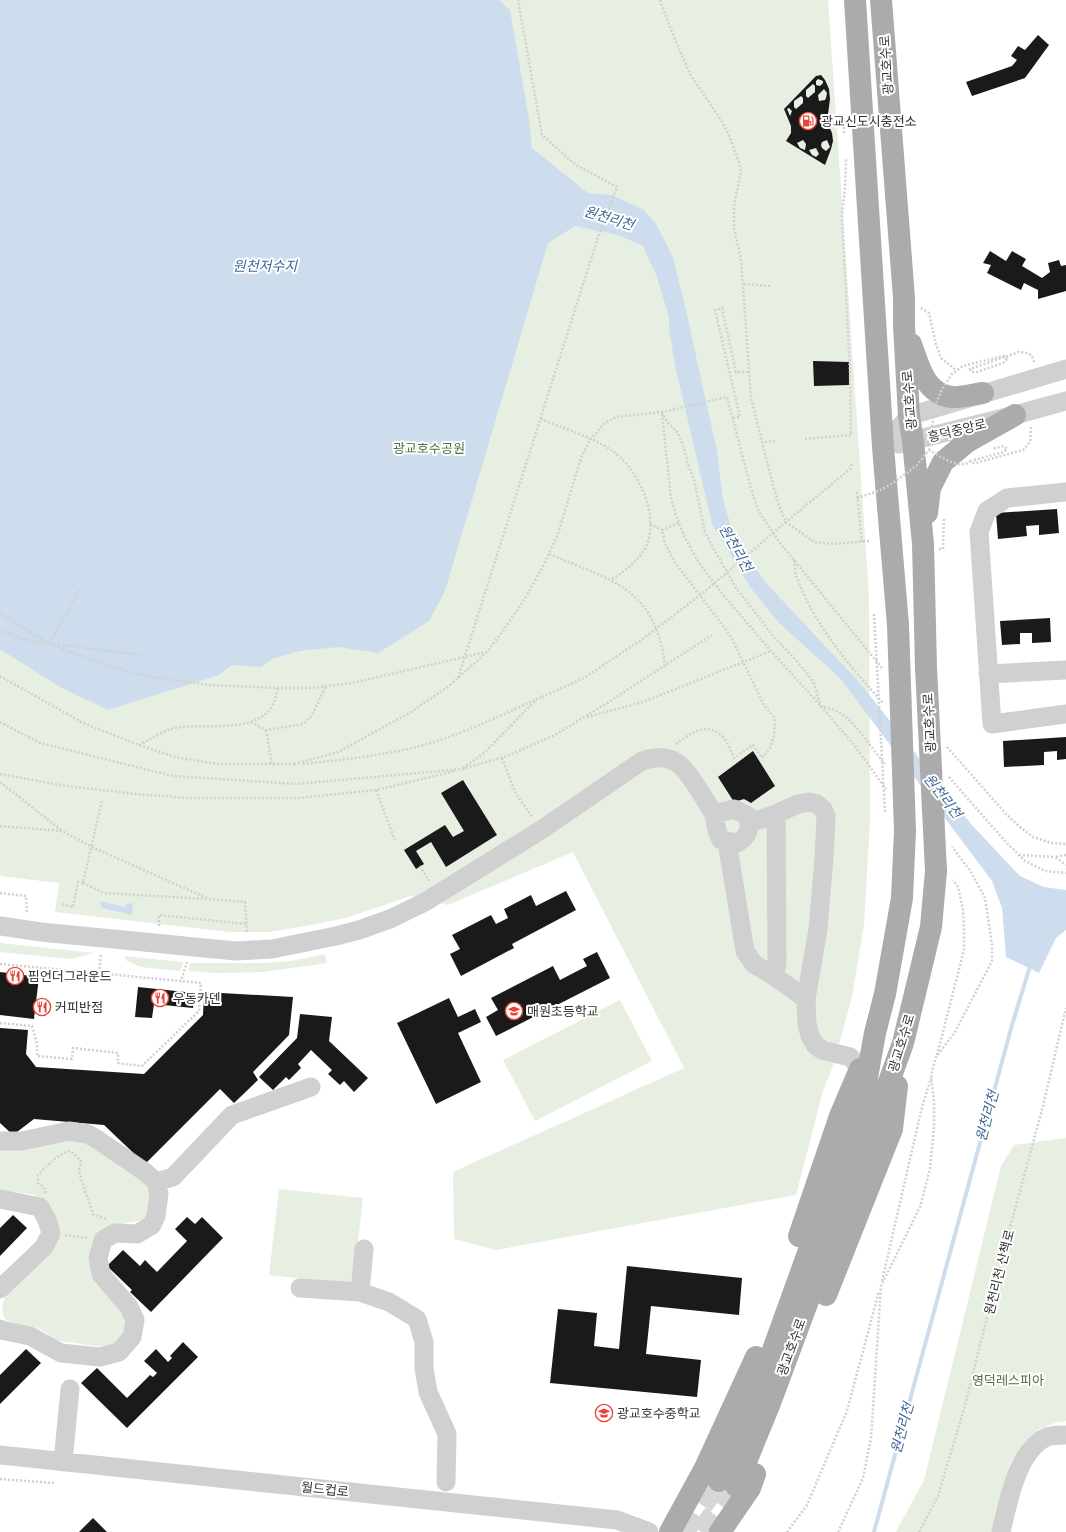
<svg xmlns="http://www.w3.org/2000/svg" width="1066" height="1532" viewBox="0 0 1066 1532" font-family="'Open Sans','Noto Sans KR',sans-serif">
<rect width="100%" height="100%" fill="#fff"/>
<path fill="#e6efe1" d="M0 0H828L869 595 870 821 864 925 852 997 833 1066 823 1091 796 1195 496 1250 454 1239 453 1172 684 1068 573 852 448 905 411 896 349 917 317 924 269 932H229L55 912 59 883 0 876Z
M0 943 94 953 71 959 0 952Z
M325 954 327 963 263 972 215 973 188 971 190 963H267L291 961Z
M124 956 183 962 180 971 141 967 127 961Z
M620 1000 652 1061 535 1121 503 1060Z
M69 1136 86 1141 150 1184 149 1214 143 1220 111 1226 99 1235 91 1245 90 1262 123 1314C125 1320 126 1325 124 1332 117 1352 93 1346 76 1343 70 1342 63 1342 57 1340 51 1338 46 1331 39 1329 31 1325 13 1325 6 1320 0 1313 2 1303 6 1295L57 1226C49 1190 31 1194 0 1191V1146Z
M1066 1138V1421L1057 1422 1038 1430 1011 1462 992 1532H896L924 1480 1001 1166 1014 1145Z
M279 1189 363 1198 353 1284 269 1275Z"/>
<path fill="#ceddee" d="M0 0H499L510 10 529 119 532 148 588 193 612 195 644 210 656 224 673 257 689 323 697 361 717 451 723 500 733 533 765 582 860 683 971 824 1020 876 1044 887 1066 890V930L1056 938 1039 973 1006 957 1002 908 992 881 840 678 779 623 750 587 712 524 675 365 669 329V317L657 277 643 246 618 235 575 226 548 243 445 591 429 621 378 653 338 647 300 651 272 659 261 667 232 665 219 675 108 710 60 687 0 649Z
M100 901 125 907 126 904 133 903 132 915 102 908Z"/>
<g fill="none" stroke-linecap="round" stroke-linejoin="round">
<path stroke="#ceddee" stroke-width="4" d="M874 1532 1012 1025 1031 963"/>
</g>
<path fill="#1a1a1a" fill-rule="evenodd" d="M1038 35 1049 45 1025 78 972 96 966 82 1012 66 1017 60 1011 56 1018 46 1025 50Z
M821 75 825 80 829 89 830 99 827 122 832 133 833 141 831 149 825 165 786 141 791 133V126L784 109 816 76ZM818 79 823 81V83L820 86 816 85V81ZM813 84 815 86V92L808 98 806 96V90ZM824 89 827 93 826 98 825 100 819 101 818 95ZM801 96 803 98V103L796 109 794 107V101ZM789 108 792 111 790 116 787 109ZM803 140 806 144 805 150 800 148 797 143ZM827 140 830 147 826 151 822 148 821 145 822 142ZM816 148 819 154 816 157 812 155 809 150Z
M990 251 1006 261 1012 251 1026 259 1022 266 1042 278 1050 272 1048 263 1059 260 1061 266 1066 265V291L1038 299V290L1024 283 1021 290 987 273 991 265 983 263Z
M813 361 849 362V385L814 386Z
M1057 509 1059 533 1039 535V525L1026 526 1027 536 998 539 996 513Z
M1050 618 1051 642 1032 643V633H1020V644L1002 645 1000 621Z
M1066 737V759L1057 760V751L1044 752V765L1004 767 1003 741Z
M753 751 775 786 751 803 744 799 734 802 718 777Z
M463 780 497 835 446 867 431 842 416 851 424 864 416 869 404 850 445 825 453 837 464 831 441 793Z
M566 891 576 910 512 944 514 948 461 976 450 954 460 949 452 935 491 915 496 924 508 918 504 909 531 895 536 906Z
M597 952 610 978 496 1036 486 1017 498 1010 491 998 553 966 560 980 587 966 583 959Z
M0 972 39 977 34 1019 0 1015Z
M138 987 195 993 193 1008 154 1004 152 1018 135 1017Z
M204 992 293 997 289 1035 253 1072 258 1080 234 1103 220 1089 145 1164 104 1125 34 1119 13 1135 0 1123V1028L28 1030 26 1054 36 1067 144 1074 203 1015Z
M449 998 458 1017 475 1009 481 1022 458 1033 481 1082 436 1104 397 1023Z
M300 1014 332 1017 329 1041 368 1078 354 1092 344 1081 340 1085 328 1074 332 1070 311 1050 298 1064 301 1068 289 1080 286 1077 273 1090 259 1077 297 1038Z
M13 1215 27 1228 0 1256V1228Z
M187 1217 195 1224 202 1217 223 1238 151 1312 130 1292 132 1290 107 1266 123 1250 140 1266 145 1260 157 1272 187 1241 175 1229Z
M627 1266 742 1278 739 1315 651 1306 646 1354 701 1360 697 1397 550 1383 558 1309 597 1313 594 1346 619 1349Z
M183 1342 198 1357 127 1428 81 1383 97 1368 127 1398 150 1375 153 1377 157 1373 144 1361 156 1349 168 1362 172 1358 170 1356Z
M26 1349 41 1363 0 1404V1375Z
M93 1518 107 1532H79Z"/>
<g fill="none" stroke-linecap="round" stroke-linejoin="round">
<path stroke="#d6d6d6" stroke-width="22" stroke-dasharray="22 11" stroke-linecap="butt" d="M683 1532 719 1481
M701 1532 736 1486"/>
<path stroke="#d0d0d0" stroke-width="2.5" stroke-dasharray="2 2" stroke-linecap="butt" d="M660 0 671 30 690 74 721 120 729 135 739 163 741 171 734 206V228L741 260 751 398 773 485 779 505 786 522 780 527
M843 115 844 134
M744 284 772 286
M921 308 929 313 936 344 941 358 956 370
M1007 359 1003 363 977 372H972L970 369 1019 352 1027 353 1032 356 1034 362
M662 412 667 422 678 433 683 445 688 464 694 480 705 532 711 544 736 588 751 607 773 636 795 659 813 681 821 706C828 708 836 710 842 714 858 726 872 749 885 764
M662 414 671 498 676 515 685 538 699 563 725 597 771 651 821 706 854 745 886 789
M733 418 740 417 715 310 722 308 736 372H750
M541 419C562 428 592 437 611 450 636 466 658 511 648 541 642 559 626 570 611 580
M805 439 851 435 850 372 842 215 845 188 846 159
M761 442 777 441
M970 460 972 463H976L1023 450 1030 442 1031 427
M974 460 1004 452 1007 449 1004 446 992 449
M852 464 850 469 786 522 814 542 833 544 869 541
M857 492 862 542
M650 524 662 530
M939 549H943L944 517
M549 554C611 580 656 588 665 666
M794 560C795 566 795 573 797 578 815 626 849 665 883 703
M0 613 49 644 109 666 151 677 210 685 278 688H310L352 683 486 652
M0 631 28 640 47 643
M49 644 80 590
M54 644 141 655
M0 676 83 723 139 745 175 757 218 764H296
M458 678 598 237 617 187 576 165 542 135 518 0
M587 717 643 702 771 651
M0 722 40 743 173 776 297 784 462 769 507 756 555 735 607 703 712 635
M251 722 266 730 303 724 312 715 326 686
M266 730 272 765
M676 744C689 734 707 721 722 736 728 742 731 751 734 758L753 745 762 758 770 748 774 736 775 724 774 717 764 705 730 635 674 561 665 543 662 530 679 523
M139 745C151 739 162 731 175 728 204 722 250 735 271 708 275 702 276 695 278 688
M947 747 1006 814 1020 827 1033 837 1052 843 1066 844
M502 758 516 794 533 818
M294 764 338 752 411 712 449 686 487 652 505 628 526 597 543 566 558 534 581 458 590 440 605 423 616 417 662 412 718 399 727 397 752 492 759 512 780 543 882 668
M303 764C347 759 392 755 434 742 469 731 502 715 535 700
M463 768 483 754 537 699 542 697
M0 774 66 786 136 794 189 798H299L376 790 455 771
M949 777 1004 840 1025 861 1045 871 1066 873
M0 782 61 830
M376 790 395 840
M0 826 62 831 92 847 209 899 245 902 247 933
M1019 855 1055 857
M1066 855 1055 857 1066 865
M420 866 429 881
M83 883 104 893 207 899
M0 893 26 896 27 914
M62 904 73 907 78 882 83 883 102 800
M159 926V915L246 924
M0 964 181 981 187 962
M99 973 101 954
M0 1023 32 1026 37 1044V1056L72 1059 73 1048 118 1053V1063L142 1066 199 1011 201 983 181 981
M937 1055 964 950V932L963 909 958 887 953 880
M46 1193 44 1187 38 1183V1175C48 1165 54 1157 68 1151L74 1154 81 1161 79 1172 93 1214 106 1219
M65 1235 88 1238
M882 1281 922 1107 931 1078
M0 1479 54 1483
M787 1532 807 1505 847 1411 879 1291
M838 1532 863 1478 871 1438 881 1286 920 1207 930 1169 934 1128V1101L931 1075 936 1057 955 1032 992 961V945L985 898 971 872 952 847
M919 1532 938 1496 964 1409 1005 1246 1043 1106 1066 1008"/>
<path stroke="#d0d0d0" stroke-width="19" d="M899 444 1015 415 1066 401
M883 447 909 416 1066 369
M1066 492 1007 498 987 511 979 532 992 724 1066 714
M988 674 1066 670
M734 809 748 816C751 829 748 837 737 843L721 840 717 831 714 814Z
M727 842 745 951 754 964 774 976 806 999 818 929 824 859 826 816 823 809 817 804 809 802 798 804 776 814 750 823
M0 926 41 932 236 951 272 949 336 936 359 930 390 919 425 902 541 830 642 761C654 756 670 756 680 765 693 777 704 799 714 814
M774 976 777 963 776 814
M806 999 807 1023 810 1036 815 1045 822 1050 850 1057 855 1062 859 1071
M0 1141H22L69 1131 88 1134 98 1140 145 1172 156 1182 159 1194 156 1216 152 1225 137 1234 115 1233 103 1240 98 1258 101 1274 129 1307 135 1320 132 1337 119 1352 100 1357 61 1353 30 1336 1 1330 0 1329
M156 1182 173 1177 232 1115 311 1087
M0 1199 40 1207 47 1220 51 1233 44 1247 0 1289
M300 1288 360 1292 389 1302 417 1319 424 1342V1368L428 1392 447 1434 446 1482
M360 1292 364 1249
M0 1455 617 1520 649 1532
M63 1462 70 1389
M1001 1532C1008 1503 1017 1450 1047 1437 1053 1435 1060 1435 1066 1435"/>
<path stroke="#ababab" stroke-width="22" d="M855 0 883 447 898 625
M881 0 904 298V326L909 416 913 441 923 544 926 667
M911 344C919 366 925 394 952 397 961 398 974 394 983 393
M927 513 930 488 943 462 967 442 1015 415
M799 1236 840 1116 860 1069
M826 1295 892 1129 897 1086
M719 1481 752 1408 821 1217 859 1122 875 1033 885 994 902 898 905 831
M736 1486 770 1403 873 1126 903 1043 931 927 936 871
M670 1532 705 1468 756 1357
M720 1532 750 1488 755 1474"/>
<path stroke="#d0d0d0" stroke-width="2.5" stroke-dasharray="2 2" stroke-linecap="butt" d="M929 450C941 456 960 472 972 460
M857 498 881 490 896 481 917 465 929 450 935 406 942 389 952 374 963 366 1003 356H1005L1007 359
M874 614 885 812
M542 697 584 678 644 638 704 592 780 527"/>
<path stroke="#ababab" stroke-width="22" d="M898 625 905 831
M926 667 936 871"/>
</g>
<defs>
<symbol id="fuel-ring" viewBox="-11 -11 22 22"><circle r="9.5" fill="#fff" stroke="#e74537" stroke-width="1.5"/><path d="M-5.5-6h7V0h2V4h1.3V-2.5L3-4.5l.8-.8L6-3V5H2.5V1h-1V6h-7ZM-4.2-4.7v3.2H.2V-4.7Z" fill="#e74537"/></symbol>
<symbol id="restaurant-ring" viewBox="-11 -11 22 22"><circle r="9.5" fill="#fff" stroke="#e74537" stroke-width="1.5"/><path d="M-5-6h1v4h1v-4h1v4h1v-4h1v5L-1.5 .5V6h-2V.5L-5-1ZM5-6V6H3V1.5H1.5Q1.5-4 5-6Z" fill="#e74537"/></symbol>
<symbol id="school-ring" viewBox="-11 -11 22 22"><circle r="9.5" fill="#fff" stroke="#e74537" stroke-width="1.5"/><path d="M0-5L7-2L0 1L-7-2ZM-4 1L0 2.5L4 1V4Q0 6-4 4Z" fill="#e74537"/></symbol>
</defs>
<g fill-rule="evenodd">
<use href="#fuel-ring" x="798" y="111" width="20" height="20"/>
<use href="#restaurant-ring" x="5" y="966" width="20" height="20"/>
<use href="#restaurant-ring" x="150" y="988" width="20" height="20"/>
<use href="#restaurant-ring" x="32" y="997" width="20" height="20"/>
<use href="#school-ring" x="504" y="1001" width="20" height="20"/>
<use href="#school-ring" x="594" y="1403" width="20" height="20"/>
</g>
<g text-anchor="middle" stroke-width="4" stroke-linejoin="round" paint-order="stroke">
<g font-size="13" fill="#333" stroke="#fff">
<text transform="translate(886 65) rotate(-94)" y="5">광교호수로</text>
<text transform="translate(909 400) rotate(-95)" y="5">광교호수로</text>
<text transform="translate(957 430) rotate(-14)" y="5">흥덕중앙로</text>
<text transform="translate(929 723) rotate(-93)" y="5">광교호수로</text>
<text transform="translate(901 1043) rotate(-73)" y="5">광교호수로</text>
<text transform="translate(999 1272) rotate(-76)" y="5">원천리천 산책로</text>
<text transform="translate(791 1347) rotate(-70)" y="5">광교호수로</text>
<text transform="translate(325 1489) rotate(6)" y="5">월드컵로</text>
</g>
<g font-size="13" fill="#333" stroke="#fff" text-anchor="start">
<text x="821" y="126">광교신도시충전소</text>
<text x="28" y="981">핌언더그라운드</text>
<text x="173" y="1003">우동카덴</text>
<text x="55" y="1012">커피반점</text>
<text x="527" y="1016">매원초등학교</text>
<text x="617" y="1418">광교호수중학교</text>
</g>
<g font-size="13" fill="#4e703e" stroke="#fff">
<text x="429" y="453">광교호수공원</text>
<text x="1008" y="1385">영덕레스피아</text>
</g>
<g font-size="14" font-style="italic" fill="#3e6797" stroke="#fff">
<text transform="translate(609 218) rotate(17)" y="5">원천리천</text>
<text x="265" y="271">원천저수지</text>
<text transform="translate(736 548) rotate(60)" y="5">원천리천</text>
<text transform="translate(943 796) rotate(52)" y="5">원천리천</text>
<text transform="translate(987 1116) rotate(-75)" y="5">원천리천</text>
<text transform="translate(902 1428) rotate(-75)" y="5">원천리천</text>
</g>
</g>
</svg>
